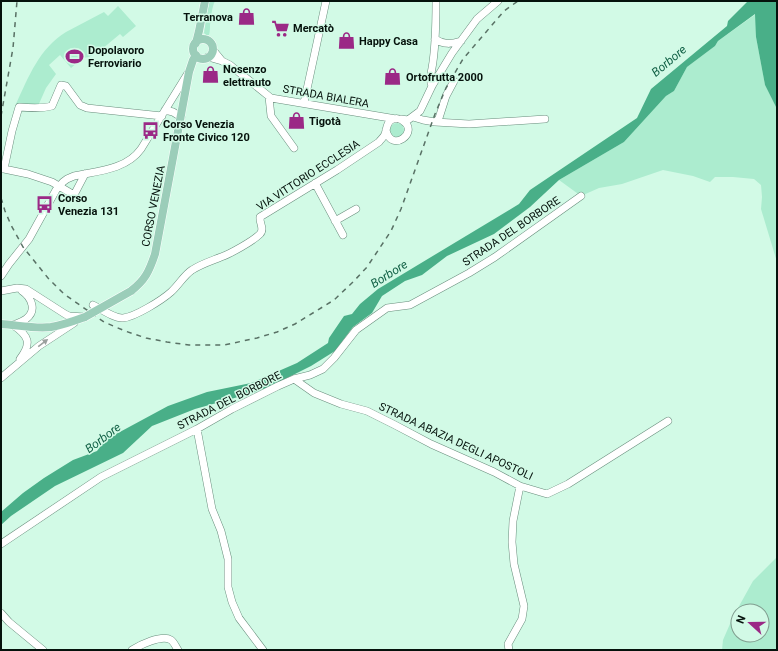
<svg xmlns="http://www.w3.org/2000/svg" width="778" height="651" viewBox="0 0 778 651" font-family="Roboto,sans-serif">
<rect width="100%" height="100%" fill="#d2fae6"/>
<path fill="#aceccf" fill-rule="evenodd" d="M209 1H215C212 6 211 18 210 25 210 28 210 31 209 35L207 36 204 33Z
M118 6 136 26 123 37 120 34 102 49 89 57 83 58 71 68 60 55 49 65 56 74 46 88 38 106 16 104C29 76 39 49 66 32L104 12 108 16Z
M756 14V37L765 85 777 109V262L761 209 762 197 761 185 754 179 733 177H715L710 182 693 176 663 170 622 184 599 188 581 196 559 180 624 142 666 96 674 91 687 67 715 46 718 41Z
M390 130a7 7 0 1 1 14 0a7 7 0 1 1-14 0Z
M777 557V650H722L723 640 733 617 753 581ZM738 611H762V635H738Z"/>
<path fill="#49af88" d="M748 1H777V109L765 85 756 37 755 14 718 41 715 46 687 67 674 91 666 96 624 142 559 180 530 207 494 234 447 256 422 275 405 281 382 296 372 313 353 327 335 351 311 366 263 390 195 409 152 426 123 453 55 486 11 516 1 525V512L23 493 44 478 73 460 97 451 105 440 168 406 207 392 251 383 297 363 328 343 329 338 344 316 352 314 360 304 378 289 519 204 530 190 637 118 651 89 727 26 728 21Z"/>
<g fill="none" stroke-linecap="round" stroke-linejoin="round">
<defs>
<path id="minor" d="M435 39C444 45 451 44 461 41
M213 50 222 61
M208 57 222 61 230 65 271 98 396 119
M432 86C429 80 431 74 432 68 436 46 436 23 436 1
M269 97 271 116 294 148
M304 103 326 1
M165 110 173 112 181 117
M413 117 423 120 435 122 469 124 545 119
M401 119 408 120 420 111 422 107 432 86 452 53 477 19 498 1
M436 122 439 118 446 96 454 81
M85 174 74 195 52 182 28 174 4 169 12 131 19 107C30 108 41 109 52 106L61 85 66 86 80 105 87 108 162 116
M315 183 343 235
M335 221 356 209
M1 276 9 264 29 239 56 190 63 182 67 179 74 176C97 171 126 170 141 149L188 73
M1 291 17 288 26 289 65 314 69 316 85 317
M93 305C101 309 115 319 123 318 135 317 162 300 171 292 179 285 184 275 192 270 201 264 211 261 221 257 230 254 253 241 260 234 265 229 259 223 260 217L337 170 379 142C381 139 384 137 385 134 387 129 386 124 391 120 395 118 400 118 403 121 420 132 391 154 386 130
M13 325C18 323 22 322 26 319 37 311 32 298 22 291
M13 325C29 336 32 343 20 359
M1 378 39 346 74 323
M294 379 314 393 341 404 367 411 395 425 431 444 494 472 520 486 547 494 568 484 668 421
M197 429 212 509 221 531 228 559V587L232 602 239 618 263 650
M1 544 101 477 197 429 232 409 278 386 294 379 310 375 323 369 334 358 356 330 387 308 410 305 469 273 495 257 581 196
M1 613 9 622 43 650
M132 650C140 645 162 634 171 640 174 642 176 647 178 650
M509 650 508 644 522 619 524 606 514 564 512 542 513 521 520 486"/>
<path id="major" d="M193 49a10 10 0 1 1 20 0a10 10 0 1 1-20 0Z
M196 43 199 31 205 1
M131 291C145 280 149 272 155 254L189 72 193 60 196 55
M1 324C17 325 35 329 51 327 63 325 74 321 85 317"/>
</defs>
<use href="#minor" stroke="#688d7c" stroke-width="8"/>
<use href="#major" stroke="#fff" stroke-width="9"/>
<use href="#minor" stroke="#fff" stroke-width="7"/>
<use href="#major" stroke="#9bcdb9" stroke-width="8"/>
<path stroke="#597165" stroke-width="1.5" stroke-dasharray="5 5" stroke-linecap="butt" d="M1 116 13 48 17 1
M1 198 5 211 11 225 23 247 48 278 64 294 104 322 125 331 146 338 167 342 189 345H224L257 338 277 332 295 324 334 300 354 281 367 267 391 231 401 209 435 114 446 88 463 59 504 11 518 1"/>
<defs>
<path id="major-bridge" d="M85 317 131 291"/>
</defs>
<use href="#major-bridge" stroke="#fff" stroke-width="9" stroke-linecap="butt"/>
<use href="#major-bridge" stroke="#9bcdb9" stroke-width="8"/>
</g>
<defs><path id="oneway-solid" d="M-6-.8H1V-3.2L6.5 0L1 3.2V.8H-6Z"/></defs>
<use fill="#9ba09e" href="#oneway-solid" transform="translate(43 343) rotate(-37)"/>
<defs>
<symbol id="shop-bare" viewBox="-9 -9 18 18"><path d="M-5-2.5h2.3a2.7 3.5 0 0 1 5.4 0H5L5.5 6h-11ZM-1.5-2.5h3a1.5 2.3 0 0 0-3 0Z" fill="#9b2986" stroke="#d2fae6" stroke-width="2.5" paint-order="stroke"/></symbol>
<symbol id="supermarket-bare" viewBox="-9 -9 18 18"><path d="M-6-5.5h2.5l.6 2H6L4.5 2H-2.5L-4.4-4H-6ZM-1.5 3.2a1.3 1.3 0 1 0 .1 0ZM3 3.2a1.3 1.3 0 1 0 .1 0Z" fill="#9b2986" stroke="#d2fae6" stroke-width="2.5" paint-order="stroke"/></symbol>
<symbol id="stadium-bare" viewBox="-9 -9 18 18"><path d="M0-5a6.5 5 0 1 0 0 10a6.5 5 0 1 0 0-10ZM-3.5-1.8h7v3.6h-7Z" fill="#9b2986" stroke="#d2fae6" stroke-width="2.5" paint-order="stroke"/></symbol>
<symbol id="bus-bare" viewBox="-9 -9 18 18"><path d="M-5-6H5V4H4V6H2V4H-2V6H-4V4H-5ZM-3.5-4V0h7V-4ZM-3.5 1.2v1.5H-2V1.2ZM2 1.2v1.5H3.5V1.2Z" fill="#9b2986" stroke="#d2fae6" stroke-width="2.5" paint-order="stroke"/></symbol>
</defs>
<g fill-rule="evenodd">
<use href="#shop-bare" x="234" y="4" width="25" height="25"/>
<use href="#supermarket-bare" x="268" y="16" width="25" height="25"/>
<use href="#shop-bare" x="334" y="28" width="25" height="25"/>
<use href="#stadium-bare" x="62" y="44" width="25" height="25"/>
<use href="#shop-bare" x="198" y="62" width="25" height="25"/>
<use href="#shop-bare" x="380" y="64" width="25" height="25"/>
<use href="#shop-bare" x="284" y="108" width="25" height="25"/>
<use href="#bus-bare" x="138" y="118" width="25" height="25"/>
<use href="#bus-bare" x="32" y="192" width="25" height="25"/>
</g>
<g text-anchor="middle" stroke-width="3" stroke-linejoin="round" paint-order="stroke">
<g font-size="11" font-weight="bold" fill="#05120c" stroke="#d2fae6" text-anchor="start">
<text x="233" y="21" text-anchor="end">Terranova</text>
<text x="293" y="32">Mercatò</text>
<text x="359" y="45">Happy Casa</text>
<text x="88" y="54">Dopolavoro<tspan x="88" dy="13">Ferroviario</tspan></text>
<text x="223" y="73">Nosenzo<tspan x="223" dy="13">elettrauto</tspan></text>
<text x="406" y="81">Ortofrutta 2000</text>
<text x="309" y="125">Tigotà</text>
<text x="163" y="128">Corso Venezia<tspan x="163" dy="13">Fronte Civico 120</tspan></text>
<text x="58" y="202">Corso<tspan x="58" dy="13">Venezia 131</tspan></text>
</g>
<g font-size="11" fill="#05120c" stroke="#d2fae6">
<text transform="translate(326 96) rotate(10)" y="4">STRADA BIALERA</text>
<text transform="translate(308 175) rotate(-33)" y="4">VIA VITTORIO ECCLESIA</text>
<text transform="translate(153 206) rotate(-79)" y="4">CORSO VENEZIA</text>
<text transform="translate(511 231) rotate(-34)" y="4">STRADA DEL BORBORE</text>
<text transform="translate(229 400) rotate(-27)" y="4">STRADA DEL BORBORE</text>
<text transform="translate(456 441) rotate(25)" y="4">STRADA ABAZIA DEGLI APOSTOLI</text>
</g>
<g font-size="12" font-style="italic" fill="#136247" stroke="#d2fae6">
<text transform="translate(669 61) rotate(-40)" y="4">Borbore</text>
<text transform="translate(389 274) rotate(-32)" y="4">Borbore</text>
<text transform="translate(103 438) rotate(-37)" y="4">Borbore</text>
</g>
</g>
<rect width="778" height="651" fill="none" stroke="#05120c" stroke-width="4"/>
<g transform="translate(750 623) rotate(291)"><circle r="19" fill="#d2fae6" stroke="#809d8f"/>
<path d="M0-3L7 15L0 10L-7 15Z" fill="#9b2986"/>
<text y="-6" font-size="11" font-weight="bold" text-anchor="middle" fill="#05120c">N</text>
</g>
</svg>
